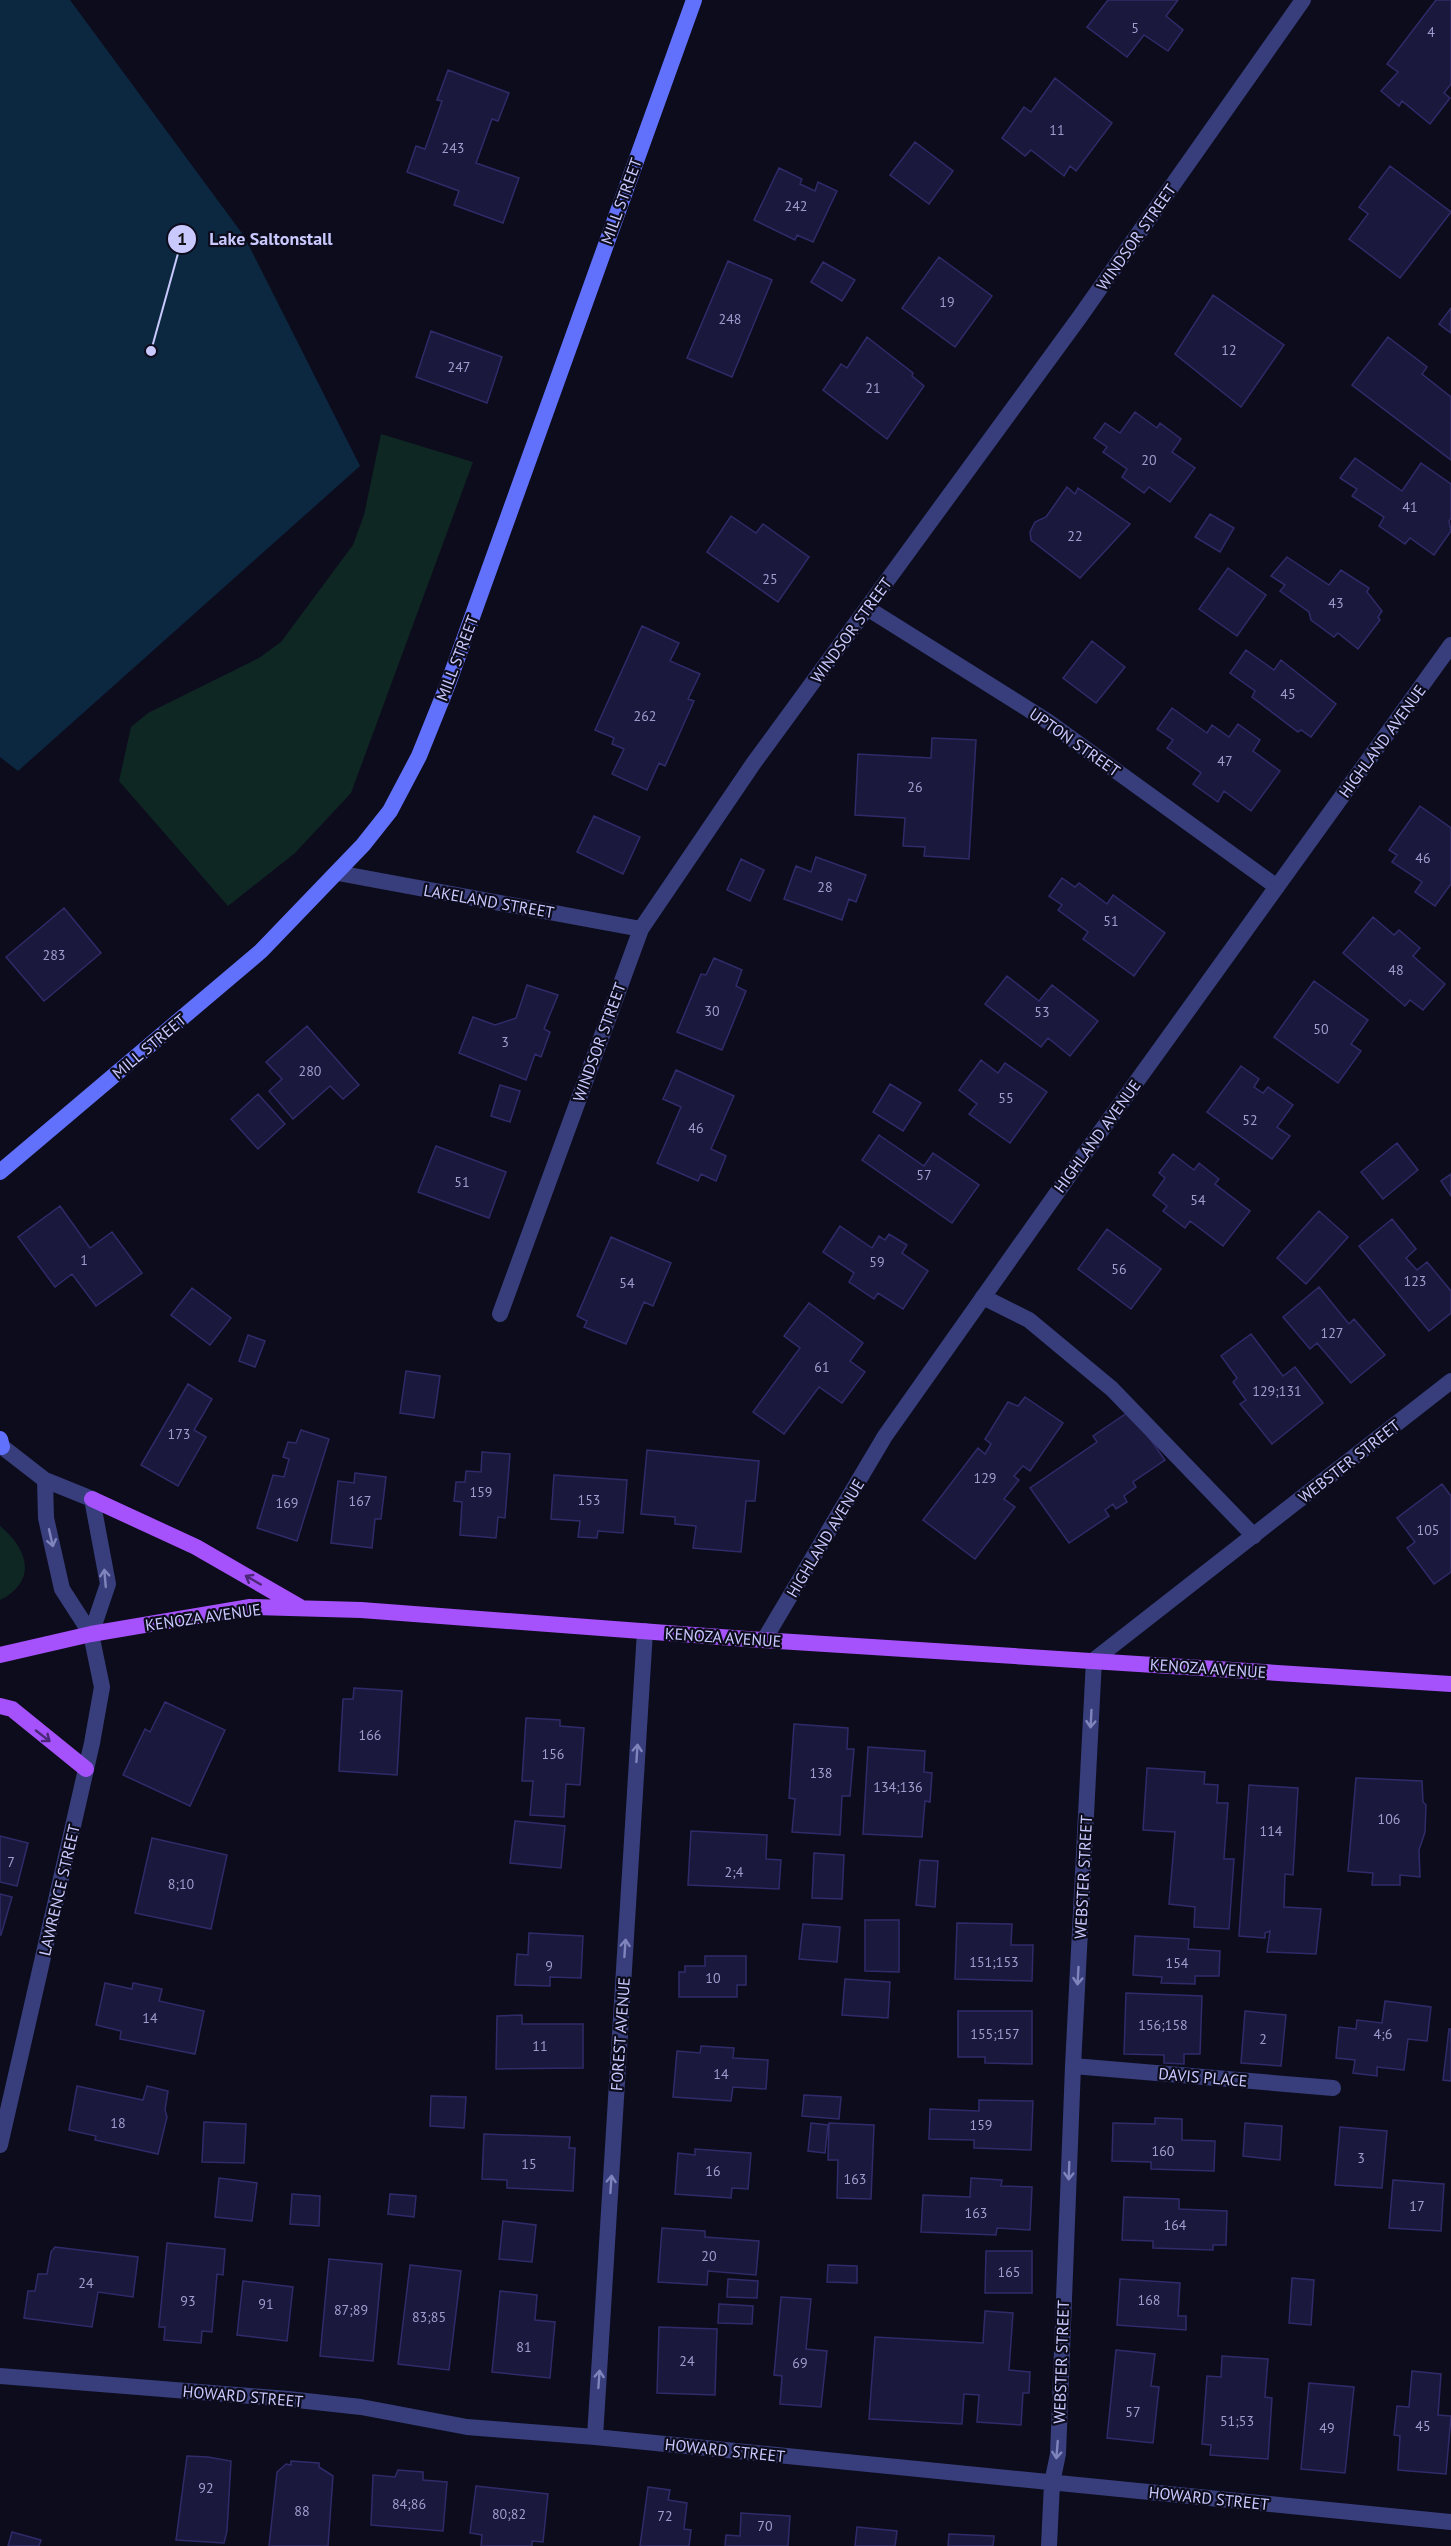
<svg xmlns="http://www.w3.org/2000/svg" width="1451" height="2546" viewBox="0 0 1451 2546" font-family="'PT Sans',sans-serif">
<rect width="100%" height="100%" fill="#0d0c1d"/>
<path fill="#0f2723" d="M381 434 473 462 351 793 295 853 228 906 119 781 131 727 148 713 259 658 281 642 353 545 364 515Z
M0 1526C28 1549 38 1581 0 1600Z"/>
<path fill="#0c2840" d="M0 0H70L244 236 360 466 18 771 0 757Z"/>
<path fill="#1b183d" stroke="#2f2b69" stroke-width="1.5" d="M1108 0H1178L1166 16 1183 30 1168 51 1144 35 1127 57 1087 27Z
M1436 0H1451V84L1444 93 1450 98 1430 124 1402 101 1399 106 1381 91 1398 72 1387 64Z
M448 70 509 93 498 121 492 119 476 163 519 178 503 223 454 205 459 191 407 172 416 146 425 149 442 101 437 100Z
M1055 78 1112 123 1076 171 1070 166 1064 176 1031 150 1025 156 1002 138 1024 107 1031 112Z
M915 142 953 171 929 204 890 175Z
M1390 166 1451 212 1400 278 1349 239 1368 214 1359 207Z
M779 168 802 179 800 184 815 191 818 182 837 191 813 242 797 235 795 240 754 220Z
M939 257 992 296 955 347 902 308Z
M728 261 772 280 732 377 687 358Z
M823 262 855 280 842 301 811 282Z
M1213 295 1284 345 1241 407 1175 354Z
M1451 308V333L1439 324Z
M431 331 502 357 487 403 416 377Z
M867 337 913 373 912 376 924 386 887 439 823 390 841 364 847 368Z
M1388 337 1427 367 1422 374 1451 397V460L1352 385Z
M1135 412 1157 428 1160 423 1181 439 1172 452 1195 468 1170 502 1149 487 1144 493 1122 477 1127 469 1103 452 1107 447 1094 438 1105 423 1120 433Z
M1355 458 1402 491 1421 463 1451 484V518L1449 521 1451 531 1434 555 1410 538 1405 544 1379 526 1384 517 1352 496 1357 489 1340 478Z
M1067 487 1075 494 1078 488 1130 524 1080 578 1031 540 1030 532 1035 522 1046 517Z
M1210 514 1234 528 1220 552 1195 537Z
M731 516 756 533 763 524 809 557 778 602 707 552Z
M1287 557 1329 585 1341 570 1369 588 1367 592 1382 611 1378 617 1380 620 1358 649 1338 633 1334 637 1311 620 1309 612 1280 591 1285 585 1271 576Z
M1228 568 1266 595 1237 636 1199 609Z
M642 626 679 643 670 661 700 674 688 699 694 701 665 766 659 763 647 790 612 774 624 749 612 744 614 738 595 730Z
M1092 641 1125 667 1096 703 1063 678Z
M1246 650 1274 670 1281 660 1336 704 1311 737 1301 730 1298 732 1252 697 1255 691 1230 673Z
M1172 708 1207 733 1212 725 1229 737 1238 724 1260 740 1253 751 1280 771 1251 811 1224 791 1218 802 1193 784 1201 773 1167 748 1173 740 1157 729Z
M932 738 976 740 969 859 924 856 925 847 903 846 905 818 855 815 858 754 931 758Z
M1420 806 1451 828V884L1435 906 1415 892 1422 882 1392 862 1397 855 1389 850Z
M594 816 640 837 623 874 577 852Z
M816 857 866 875 856 902 849 899 842 920 784 899 796 866 811 872Z
M741 859 764 870 750 901 727 890Z
M1062 878 1075 887 1079 883 1107 904 1113 895 1165 933 1134 976 1083 939 1088 932 1058 910 1062 905 1049 896Z
M64 908 101 953 44 1001 6 957Z
M1373 917 1394 935 1399 930 1420 948 1413 956 1445 984 1423 1010 1410 1000 1405 1006 1343 953Z
M714 958 742 970 736 986 746 991 722 1050 677 1032 701 974 706 975Z
M1007 976 1039 1001 1052 985 1098 1021 1070 1056 1048 1038 1041 1047 985 1004Z
M1314 981 1368 1020 1351 1044 1361 1051 1338 1083 1274 1037Z
M527 985 558 995 544 1029 550 1032 541 1057 535 1054 526 1080 459 1053 473 1017 495 1025 516 1018Z
M307 1026 359 1085 343 1099 330 1086 293 1119 269 1091 282 1079 266 1062Z
M981 1060 998 1073 1005 1063 1047 1092 1010 1143 969 1114 977 1104 959 1090Z
M1241 1066 1259 1079 1254 1087 1263 1093 1268 1087 1293 1105 1277 1127 1290 1136 1272 1159 1207 1112Z
M676 1070 734 1096 711 1149 726 1156 716 1181 701 1174 698 1181 657 1163 681 1107 663 1099Z
M890 1084 921 1103 903 1131 873 1112Z
M500 1085 520 1091 510 1122 491 1116Z
M258 1094 285 1124 258 1149 231 1119Z
M879 1135 924 1166 933 1153 979 1185 952 1223 862 1160Z
M1397 1143 1418 1170 1383 1199 1361 1172Z
M436 1146 506 1172 489 1218 418 1192Z
M1173 1154 1194 1170 1199 1163 1219 1179 1215 1184 1250 1211 1223 1246 1190 1221 1185 1228 1163 1211 1167 1206 1153 1195 1165 1178 1159 1173Z
M1451 1174V1196L1441 1181Z
M60 1206 90 1248 112 1232 142 1273 96 1306 72 1274 55 1287 18 1237Z
M1319 1211 1348 1237 1306 1284 1277 1258Z
M1392 1219 1416 1249 1406 1258 1417 1270 1427 1262 1451 1291V1313L1429 1331 1359 1246Z
M840 1226 872 1248 879 1236 885 1240 889 1234 907 1245 902 1253 928 1271 903 1309 878 1293 874 1299 849 1282 854 1273 823 1252Z
M1107 1229 1161 1269 1131 1309 1078 1269Z
M611 1237 671 1263 653 1306 644 1302 626 1344 584 1327 587 1321 577 1316Z
M1319 1287 1349 1324 1354 1319 1385 1355 1351 1383 1317 1343 1310 1349 1283 1317Z
M192 1288 231 1318 210 1345 171 1315Z
M809 1303 863 1343 850 1361 865 1372 842 1403 819 1387 784 1434 753 1412 800 1348 784 1336Z
M1251 1334 1283 1376 1295 1367 1323 1403 1272 1444 1240 1404 1246 1400 1233 1382 1237 1378 1221 1356Z
M248 1335 265 1341 255 1367 239 1361Z
M406 1371 440 1376 434 1418 400 1413Z
M188 1384 212 1399 194 1430 206 1437 178 1486 141 1465Z
M1025 1397 1063 1423 1030 1471 1023 1466 1014 1476 1019 1480 1004 1499 1015 1507 975 1559 923 1520 978 1448 985 1454 991 1444 985 1439 1008 1402 1018 1406Z
M1130 1411 1165 1460 1133 1482 1136 1487 1124 1496 1127 1502 1116 1509 1113 1504 1105 1510 1109 1516 1069 1543 1030 1488 1097 1442 1093 1436Z
M301 1430 329 1439 297 1541 257 1528 273 1475 284 1477 289 1459 283 1457 288 1442 296 1443Z
M647 1450 759 1461 755 1501H746L741 1552 693 1548 696 1526 675 1524V1517L641 1514Z
M482 1452 510 1454 505 1518 498 1517 496 1538 460 1535 462 1502 454 1501 456 1482H465L466 1471 481 1472Z
M355 1473 386 1477 381 1519H375L372 1548 331 1543 338 1481 354 1483Z
M554 1475 627 1480 623 1533 598 1531 597 1538 578 1537 580 1521 551 1519Z
M1442 1484 1451 1496V1572L1434 1584 1407 1548 1415 1542 1397 1518Z
M354 1688 402 1691 397 1775 339 1771 343 1699H353Z
M165 1702 225 1730 190 1806 123 1775 145 1729 150 1732Z
M526 1718 560 1720V1726L584 1728 580 1785 566 1784 564 1817 530 1815 533 1781H522Z
M794 1724 848 1728 847 1749H854L850 1796H842L840 1835 792 1832 795 1799 789 1798Z
M868 1747 925 1751 924 1772 932 1773 930 1802 925 1801 922 1837 863 1834Z
M1147 1768 1205 1772 1204 1784 1218 1785 1217 1803H1228L1224 1859H1234L1229 1929 1194 1927 1195 1907 1169 1904 1175 1832 1143 1830Z
M1356 1778 1422 1781 1423 1802 1426 1805 1425 1832 1419 1850 1420 1877 1400 1875V1885H1372L1373 1873 1348 1871Z
M1249 1785 1298 1788 1293 1875 1285 1874 1284 1907 1321 1909 1316 1954 1267 1952 1270 1931 1265 1933V1938L1239 1936Z
M515 1821 565 1826 561 1868 510 1863Z
M691 1831 767 1835 766 1859 781 1860 779 1889 688 1885Z
M0 1836 28 1843 17 1886 0 1882Z
M152 1838 227 1855 211 1929 135 1913Z
M814 1853 844 1855 842 1899 812 1898Z
M920 1860 938 1861 935 1907 916 1905Z
M0 1894 12 1897 1 1935H0Z
M865 1920H899V1972L865 1971Z
M957 1923 1012 1924 1011 1945H1033L1032 1981 955 1979Z
M803 1924 840 1927 837 1962 799 1959Z
M529 1933 583 1936 581 1978 550 1977V1986L515 1985 517 1954 528 1955Z
M1135 1936 1189 1939 1188 1949 1220 1951 1219 1976H1195V1984L1161 1983 1162 1977 1133 1975Z
M705 1956H746V1985H737V1997H679V1972H685V1966H705Z
M845 1979 890 1982 888 2018 842 2015Z
M105 1983 132 1989 133 1983 162 1989 159 2001 204 2011 195 2054 120 2039 121 2031 96 2025Z
M1126 1993 1202 1996 1200 2054H1184V2064L1164 2063V2055L1124 2054Z
M1385 2001 1431 2007 1427 2041 1408 2039 1404 2070 1377 2067V2076L1353 2073 1355 2060 1336 2058 1339 2027 1356 2029 1357 2020 1382 2023Z
M958 2011H1032V2064L985 2063V2057H958Z
M1245 2011 1286 2015 1281 2066 1241 2063Z
M522 2015V2024H583V2068L496 2069 497 2016Z
M1449 2029H1451V2081L1443 2080Z
M701 2046 734 2048 733 2058 768 2060 766 2089 733 2087 731 2101 673 2097 677 2051 700 2053Z
M77 2086 143 2100 147 2086 168 2091 165 2110 167 2117 158 2154 95 2140 96 2136 69 2130Z
M804 2095 841 2097 839 2119 802 2116Z
M431 2096 466 2097 464 2128 430 2126Z
M979 2100 1033 2101 1031 2150 974 2148V2140L929 2139 930 2109 979 2111Z
M1155 2118 1182 2119V2140L1215 2141 1214 2171 1151 2169V2162L1112 2161 1113 2123 1155 2124Z
M204 2122 246 2124 244 2163 202 2162Z
M811 2123 828 2125 825 2153 808 2151Z
M829 2123 874 2125 871 2199 837 2198 838 2160H828Z
M1245 2123 1282 2126 1280 2160 1243 2156Z
M1340 2127 1387 2131 1382 2188 1335 2185Z
M484 2134 570 2137 569 2148H575L573 2191 507 2188V2180L482 2179Z
M695 2149 751 2153 748 2189 732 2188 731 2198 675 2194 678 2153 695 2155Z
M219 2178 257 2183 252 2221 215 2217Z
M971 2178 1002 2180 1001 2186 1032 2187 1030 2230 997 2228 996 2235 921 2232 923 2195 970 2197Z
M1393 2180 1444 2184 1441 2231 1389 2228Z
M292 2194 320 2196 319 2226 290 2224Z
M390 2194 416 2196 414 2217 388 2214Z
M1124 2197 1179 2199V2209L1227 2211 1226 2245H1213V2250L1153 2248V2241L1122 2240Z
M503 2221 536 2225 532 2262 499 2259Z
M662 2228 705 2231V2237L759 2241 756 2275 708 2271 707 2285 658 2282Z
M167 2243 225 2249 223 2275 217 2274 212 2332 202 2331 201 2343 164 2340 165 2327H159Z
M55 2247 138 2257 133 2297 98 2292 92 2327 24 2318 28 2291H35L38 2274H47L51 2252Z
M986 2251H1032V2293H985Z
M329 2259 382 2264 373 2361 320 2356Z
M410 2265 461 2271 449 2370 398 2364Z
M828 2265 857 2266V2283L827 2282Z
M1292 2278 1314 2280 1311 2325 1289 2323Z
M728 2279 758 2281 757 2298 727 2297Z
M1120 2279 1180 2283 1178 2316H1186V2330L1117 2325Z
M243 2281 293 2287 287 2341 237 2335Z
M500 2291 537 2295 535 2320 555 2322 550 2378 492 2372Z
M781 2297 811 2299 806 2349 827 2351 821 2407 780 2404 782 2376 774 2375Z
M719 2304 753 2306 752 2324 718 2323Z
M985 2311 1013 2313 1009 2370 1030 2372 1029 2393H1023L1021 2425 977 2422 979 2395 964 2394 962 2424 869 2419 875 2337 983 2343Z
M659 2327 717 2329 715 2395 657 2393Z
M1116 2350 1155 2354 1151 2386 1159 2387 1153 2443 1107 2438Z
M1222 2356 1268 2359 1265 2397 1272 2398 1268 2459 1210 2455 1211 2445 1202 2444 1207 2376 1221 2377Z
M1412 2371 1441 2374 1438 2415 1451 2416 1446 2474 1398 2470 1400 2436 1394 2435 1397 2406 1409 2407Z
M1309 2383 1354 2387 1345 2473 1301 2469Z
M187 2456 208 2457 231 2461 227 2531 224 2543 176 2540Z
M291 2461 319 2463V2467L333 2476 328 2546H269L277 2472 286 2464 291 2465Z
M398 2470 423 2472V2480L447 2482 443 2531 371 2525 373 2475 395 2477Z
M476 2486 548 2494 543 2542 532 2541V2546H481L482 2535 470 2533Z
M648 2487 670 2490 668 2500 687 2503 684 2529 691 2530 689 2546H640Z
M741 2513 790 2516 788 2546H725L726 2535 740 2536Z
M857 2527 897 2531 895 2546H855Z
M12 2532 41 2540 39 2546H8Z
M949 2534 994 2536 993 2546H948Z"/>
<g fill="none" stroke-linecap="round" stroke-linejoin="round">
<path stroke="#373e7b" stroke-width="16" d="M983 1297 1029 1320 1112 1389 1254 1536"/>
<path stroke="#373e7b" stroke-width="16" d="M867 608 1047 721 1277 887
M338 873 641 929
M500 1314 641 929 753 764 1079 318 1303 0
M0 1445 45 1480 92 1499 108 1584 91 1634
M45 1480 46 1518 62 1589 91 1634
M764 1640 885 1436 1083 1156 1451 645
M1073 2066 1333 2088
M0 2376 288 2399 361 2407 467 2427 595 2437 1451 2522
M595 2437 645 1631
M1049 2546 1052 2483 1058 2454 1073 2066 1094 1660 1451 1381"/>
<path stroke="#373e7b" stroke-width="16" d="M0 2145 92 1743 102 1687 91 1634"/>
<path stroke="#6171fc" stroke-width="16" d="M0 1172 261 951 363 845 390 811 419 756 448 684 694 0
M0 1439 2 1447"/>
<path stroke="#a652fc" stroke-width="16" d="M92 1499 196 1547 300 1607
M0 1655 91 1634 250 1607 361 1610 747 1639 1451 1684
M0 1706 12 1709 86 1769"/>
</g>
<defs><path id="oneway-shaft" d="M-6 0H5M1.5-3L5.5 0L1.5 3" fill="none" stroke-width="1.6" stroke-linecap="round" stroke-linejoin="round" transform="scale(1.5)"/></defs>
<g stroke="#8084bc">
<use href="#oneway-shaft" transform="translate(51 1538) rotate(77)"/>
<use href="#oneway-shaft" transform="translate(105 1578) rotate(-95)"/>
<use href="#oneway-shaft" transform="translate(1091 1719) rotate(93)"/>
<use href="#oneway-shaft" transform="translate(637 1753) rotate(-86)"/>
<use href="#oneway-shaft" transform="translate(625 1948) rotate(-86)"/>
<use href="#oneway-shaft" transform="translate(1078 1976) rotate(93)"/>
<use href="#oneway-shaft" transform="translate(1069 2171) rotate(92)"/>
<use href="#oneway-shaft" transform="translate(611 2184) rotate(-86)"/>
<use href="#oneway-shaft" transform="translate(599 2379) rotate(-86)"/>
<use href="#oneway-shaft" transform="translate(1057 2450) rotate(95)"/>
</g>
<g stroke="#4a2876">
<use href="#oneway-shaft" transform="translate(253 1580) rotate(-150)"/>
<use href="#oneway-shaft" transform="translate(43 1736) rotate(38)"/>
</g>
<g text-anchor="middle" stroke-width="4.5" stroke-linejoin="round" paint-order="stroke">
<g font-size="14" fill="#9e9dce">
<text x="1135" y="33">5</text>
<text x="1431" y="37">4</text>
<text x="1057" y="135">11</text>
<text x="453" y="153">243</text>
<text x="796" y="211">242</text>
<text x="947" y="307">19</text>
<text x="730" y="324">248</text>
<text x="1229" y="355">12</text>
<text x="459" y="372">247</text>
<text x="873" y="393">21</text>
<text x="1149" y="465">20</text>
<text x="1410" y="512">41</text>
<text x="1075" y="541">22</text>
<text x="770" y="584">25</text>
<text x="1336" y="608">43</text>
<text x="1288" y="699">45</text>
<text x="645" y="721">262</text>
<text x="1225" y="766">47</text>
<text x="915" y="792">26</text>
<text x="1423" y="863">46</text>
<text x="825" y="892">28</text>
<text x="1111" y="926">51</text>
<text x="54" y="960">283</text>
<text x="1396" y="975">48</text>
<text x="712" y="1016">30</text>
<text x="1042" y="1017">53</text>
<text x="1321" y="1034">50</text>
<text x="505" y="1047">3</text>
<text x="310" y="1076">280</text>
<text x="1006" y="1103">55</text>
<text x="1250" y="1125">52</text>
<text x="696" y="1133">46</text>
<text x="924" y="1180">57</text>
<text x="462" y="1187">51</text>
<text x="1198" y="1205">54</text>
<text x="84" y="1265">1</text>
<text x="877" y="1267">59</text>
<text x="1119" y="1274">56</text>
<text x="1415" y="1286">123</text>
<text x="627" y="1288">54</text>
<text x="1332" y="1338">127</text>
<text x="822" y="1372">61</text>
<text x="1277" y="1396">129;131</text>
<text x="179" y="1439">173</text>
<text x="985" y="1483">129</text>
<text x="481" y="1497">159</text>
<text x="589" y="1505">153</text>
<text x="360" y="1506">167</text>
<text x="287" y="1508">169</text>
<text x="1428" y="1535">105</text>
<text x="370" y="1740">166</text>
<text x="553" y="1759">156</text>
<text x="821" y="1778">138</text>
<text x="898" y="1792">134;136</text>
<text x="1389" y="1824">106</text>
<text x="1271" y="1836">114</text>
<text x="11" y="1867">7</text>
<text x="734" y="1877">2;4</text>
<text x="181" y="1889">8;10</text>
<text x="994" y="1967">151;153</text>
<text x="1177" y="1968">154</text>
<text x="549" y="1971">9</text>
<text x="713" y="1983">10</text>
<text x="150" y="2023">14</text>
<text x="1163" y="2030">156;158</text>
<text x="995" y="2039">155;157</text>
<text x="1383" y="2039">4;6</text>
<text x="1263" y="2044">2</text>
<text x="540" y="2051">11</text>
<text x="721" y="2079">14</text>
<text x="118" y="2128">18</text>
<text x="981" y="2130">159</text>
<text x="1163" y="2156">160</text>
<text x="1361" y="2163">3</text>
<text x="529" y="2169">15</text>
<text x="713" y="2176">16</text>
<text x="855" y="2184">163</text>
<text x="1417" y="2211">17</text>
<text x="976" y="2218">163</text>
<text x="1175" y="2230">164</text>
<text x="709" y="2261">20</text>
<text x="1009" y="2277">165</text>
<text x="86" y="2288">24</text>
<text x="1149" y="2305">168</text>
<text x="188" y="2306">93</text>
<text x="266" y="2309">91</text>
<text x="351" y="2315">87;89</text>
<text x="429" y="2322">83;85</text>
<text x="524" y="2352">81</text>
<text x="687" y="2366">24</text>
<text x="800" y="2368">69</text>
<text x="1133" y="2417">57</text>
<text x="1237" y="2426">51;53</text>
<text x="1423" y="2431">45</text>
<text x="1327" y="2433">49</text>
<text x="206" y="2493">92</text>
<text x="409" y="2509">84;86</text>
<text x="302" y="2516">88</text>
<text x="509" y="2519">80;82</text>
<text x="665" y="2521">72</text>
<text x="765" y="2531">70</text>
</g>
<g font-size="16" fill="#c9c9fe" stroke="#0d0c1d">
<text transform="translate(621 201) rotate(-70)" y="6">MILL STREET</text>
<text transform="translate(1136 237) rotate(-55)" y="6">WINDSOR STREET</text>
<text transform="translate(851 630) rotate(-54)" y="6">WINDSOR STREET</text>
<text transform="translate(457 658) rotate(-69)" y="6">MILL STREET</text>
<text transform="translate(1382 741) rotate(-54)" y="6">HIGHLAND AVENUE</text>
<text transform="translate(1075 742) rotate(35)" y="6">UPTON STREET</text>
<text transform="translate(489 901) rotate(10)" y="6">LAKELAND STREET</text>
<text transform="translate(599 1042) rotate(-70)" y="6">WINDSOR STREET</text>
<text transform="translate(149 1046) rotate(-40)" y="6">MILL STREET</text>
<text transform="translate(1097 1136) rotate(-54)" y="6">HIGHLAND AVENUE</text>
<text transform="translate(1349 1461) rotate(-38)" y="6">WEBSTER STREET</text>
<text transform="translate(825 1538) rotate(-59)" y="6">HIGHLAND AVENUE</text>
<text transform="translate(203 1617) rotate(-8)" y="6">KENOZA AVENUE</text>
<text transform="translate(723 1637) rotate(4)" y="6">KENOZA AVENUE</text>
<text transform="translate(1208 1668) rotate(4)" y="6">KENOZA AVENUE</text>
<text transform="translate(1083 1877) rotate(-87)" y="6">WEBSTER STREET</text>
<text transform="translate(59 1890) rotate(-77)" y="6">LAWRENCE STREET</text>
<text transform="translate(620 2034) rotate(-86)" y="6">FOREST AVENUE</text>
<text transform="translate(1203 2077) rotate(5)" y="6">DAVIS PLACE</text>
<text transform="translate(1061 2362) rotate(-88)" y="6">WEBSTER STREET</text>
<text transform="translate(243 2396) rotate(5)" y="6">HOWARD STREET</text>
<text transform="translate(725 2450) rotate(6)" y="6">HOWARD STREET</text>
<text transform="translate(1209 2498) rotate(6)" y="6">HOWARD STREET</text>
</g>
</g>
<path fill="none" stroke="#c9c9fe" stroke-width="2" d="M151 351L182 239"/>
<g fill="#c9c9fe" stroke="#0d0c1d" stroke-width="2">
<circle cx="151" cy="351" r="6"/>
<circle cx="182" cy="239" r="15"/>
</g>
<g font-size="18" text-anchor="middle" font-weight="bold" fill="#111">
<text x="182" y="245">1</text>
</g>
<g font-size="18" text-anchor="middle" font-weight="bold" fill="#c9c9fe" stroke="#0d0c1d" stroke-width="4.5" stroke-linejoin="round" paint-order="stroke">
<text x="271" y="245">Lake Saltonstall</text>
</g>
</svg>
